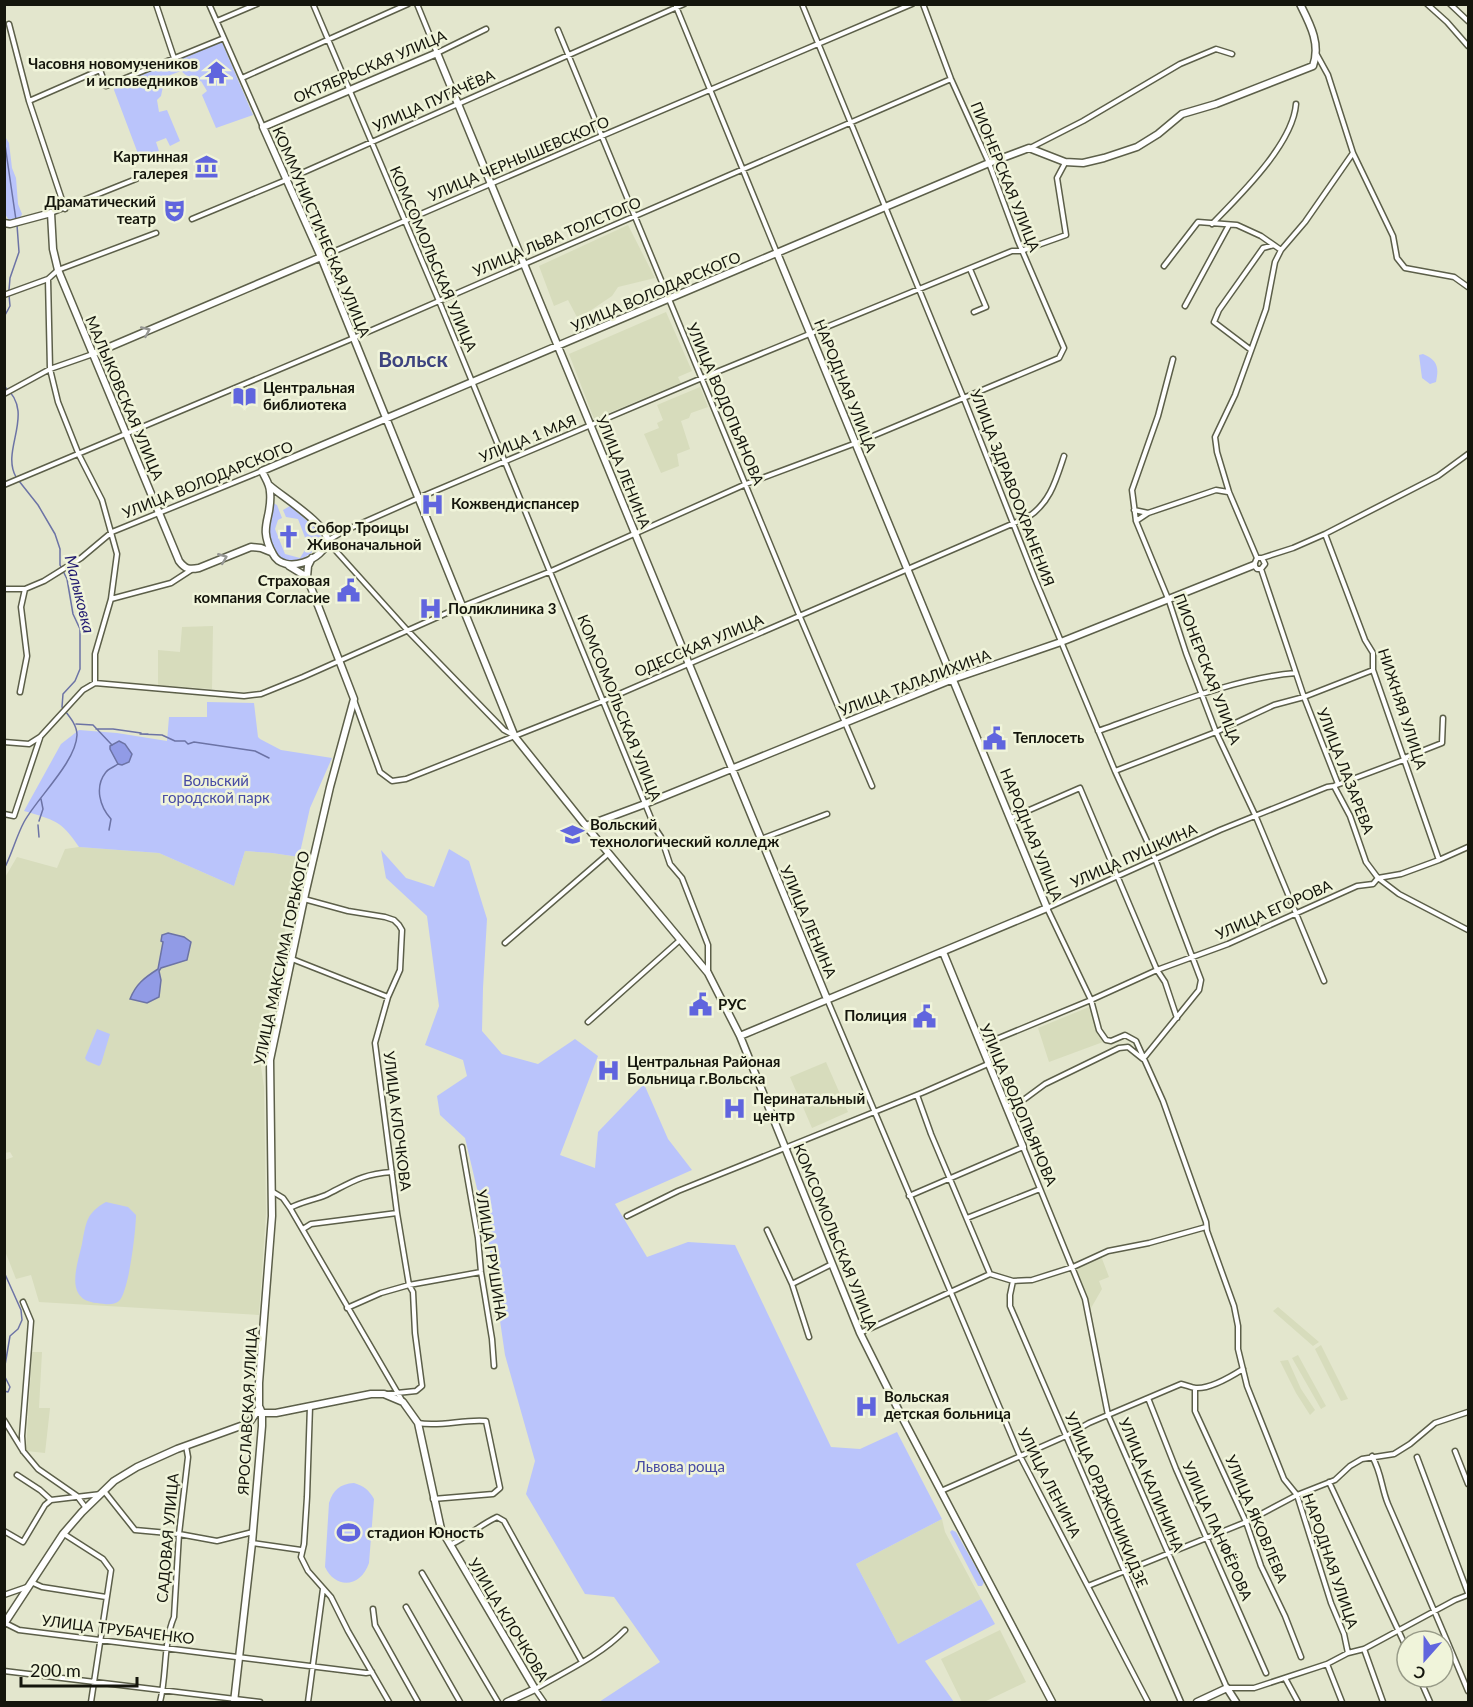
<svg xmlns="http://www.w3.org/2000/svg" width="1473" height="1707" viewBox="0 0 1473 1707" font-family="Lato,sans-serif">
<rect width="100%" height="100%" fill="#e3e6cd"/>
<path fill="#d7dcbc" d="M628 225 655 278 618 287 612 296 578 319 568 300 554 306 539 266Z
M666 312 692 371 678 377 681 383 594 419 569 354Z
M700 387 708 407 691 413 689 418 681 421 690 449 677 454 679 466 661 473 644 434 659 428 657 423 663 420 657 405Z
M213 626 212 689 158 685V650L180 652 182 627Z
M79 847 159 853 234 886 245 851 272 853 299 857 260 1060 264 1087 266 1213 259 1315 39 1302 31 1275 16 1279 5 1251V1160L13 1157 10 1152 5 1153 4 879 17 857 57 868 65 849Z
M1089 1007 1103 1042 1049 1062 1038 1028Z
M826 1062 848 1112 812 1128 790 1077Z
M1101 1256 1109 1277 1099 1281 1102 1289 1091 1308 1076 1268Z
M1278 1307 1319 1342 1313 1346 1273 1311Z
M1321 1345 1348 1399 1341 1401 1315 1349Z
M32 1352H42L39 1408H50L45 1453 26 1451Z
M1298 1355 1326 1406 1321 1409 1292 1358Z
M1288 1360 1301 1389 1315 1410 1310 1415 1296 1393 1280 1361Z
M942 1519 945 1532 981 1599 898 1644 856 1564Z
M1000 1630 1026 1682 984 1702H962L941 1659Z"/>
<path fill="#bac4fb" d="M221 40 253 115 216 128 202 95 207 91 201 81 195 83 181 71 165 77 161 96 157 100 159 112 167 110 180 141 170 146 166 138 156 142 159 151 140 159 114 90 115 85Z
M4 135 9 143 12 168 16 178 18 204 22 214 19 220 10 222 5 214Z
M1423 354C1438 360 1439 368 1436 382L1430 384 1422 378 1419 355Z
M273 503 277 505 282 518 278 520 275 529 285 554 300 558 308 545 307 542 313 539 309 538 306 540 298 519 286 517 283 510 290 506 320 532 323 537C320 551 295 567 282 559 276 556 269 542 268 535 266 526 271 512 273 503Z
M207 702 254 703 258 737 260 739 281 750 332 758 310 808 299 857 272 853 245 851 234 886 159 853 79 847C61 820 54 820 24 811L61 744 79 730 117 733 167 741 169 717H207Z
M449 849 469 861 487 919 483 988 482 1031 502 1054 538 1064 575 1039 598 1056 560 1155 595 1168 598 1132 644 1084 668 1139 692 1170 615 1204 647 1257 688 1242 735 1245 831 1447 860 1449 897 1432 942 1519 856 1564 898 1644 981 1599 995 1624 925 1661 954 1702H599L660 1662 614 1597 585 1594 526 1494 535 1461 505 1355 487 1231 465 1138 440 1115 437 1096 467 1076 463 1060 425 1045 439 1006 427 916 386 878 381 850 406 878 434 887Z
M97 1029 110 1034 101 1064 99 1066 87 1061 85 1058Z
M106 1202 128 1207 136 1215C136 1229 129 1292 119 1301 113 1306 105 1304 97 1303 64 1300 77 1266 82 1244 86 1223 86 1213 106 1202Z
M354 1483C364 1486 369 1490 374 1499L369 1563C361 1587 336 1590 325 1567L329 1503C333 1490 340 1484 354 1483Z
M952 1530 956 1532 984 1582 982 1586H978L950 1532Z"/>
<path fill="#919be6" stroke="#6c73a5" stroke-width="1.5" d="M119 741 125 744 132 754 129 762 122 765 118 764 110 749V746Z
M168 933 184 937 191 942 187 960 161 968 159 971 161 980 159 997 147 1003 130 999C136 984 144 978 158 969L163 942 161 941 162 935Z"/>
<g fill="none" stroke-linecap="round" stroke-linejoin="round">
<path stroke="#6c73a5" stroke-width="1.5" d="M4 138 16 220
M9 290 10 278 19 252 17 225
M4 317 10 306 9 295
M4 386C37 413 0 449 16 477
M76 724 93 725 112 745
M96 729H113L141 733
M148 734H140L162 735 175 741H185L188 744 194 742 255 751 269 758
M39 821 43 809 41 799
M38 825 39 837
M109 830 111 819C100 807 94 787 106 772 108 769 114 767 118 764
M4 869C12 854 16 837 24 822 37 798 76 762 77 735 77 724 68 715 62 707L63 694 75 681 80 669V629L73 614 67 579 60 565V549L55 534 38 505 19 481
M4 1272 21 1310 22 1320 18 1329 10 1336 4 1371
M4 1375 10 1387 8 1392 4 1391"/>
<defs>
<path id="street" d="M156 4 174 58
M209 4 263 127
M313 4 439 301 655 828 661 837 670 864 682 878 708 945V972
M417 4 437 53 486 29
M675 4 777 253
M802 4 964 399 1035 579 1115 771 1156 861 1201 980 1199 990 1143 1059 1128 1047 1119 1048 1045 1084 1022 1101 1006 1107
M1427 4 1447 22 1468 46
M1450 4 1468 21
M217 21 257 4
M9 24 29 101 65 209
M558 30 800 617 872 786
M1317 55 1328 75 1353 153 1393 236 1397 258 1405 268 1454 277 1468 287
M242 78 408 4
M29 101 100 70 106 86 224 38
M1030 148 1083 121 1180 64 1216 49 1232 54
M51 213 136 179
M192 219 286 180 684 4
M1212 224C1240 195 1293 144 1296 104
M321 257C518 172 714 87 912 4
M1164 266 1198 222 1237 225 1261 236 1281 250
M970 269 986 307 974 312
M48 279 50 369 58 402 79 455 102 500 117 554 111 599 95 654V683
M4 295 48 279 58 270 156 233
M1185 306 1229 225
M1251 350 1214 322 1219 310 1263 248 1274 245
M1173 359 1158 416 1132 490 1136 521 1169 601 1186 653 1216 732 1256 817 1324 981
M4 394 50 369 93 354
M4 485 349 340 951 79
M1134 510 1148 513
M1136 521 1148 513 1216 490 1228 492
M321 527 343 530
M1325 534 1365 640 1373 653V670L1439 860
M1257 558 1229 492 1217 452 1215 437 1235 395 1266 309 1275 262 1281 250 1305 222 1353 153
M1257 558H1262L1265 564 1261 569H1257L1254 565Z
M1262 558 1293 548 1325 534 1438 476 1468 454
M1261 569 1304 697 1338 784 1334 786 1350 816 1366 862 1378 878 1399 894 1468 930
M4 589H25L44 581 81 558 112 532 262 471
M111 599 171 583 191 570
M20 692 27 656 21 607 25 589
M354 700 380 772 392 781 406 779 603 701 1028 517C1050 503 1056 480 1064 456
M1098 731C1159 710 1232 678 1296 673
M513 735 504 730 408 631 327 541 344 531 423 496 702 378 1012 251H1021L1066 235 1057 178 1065 163
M4 742 29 744 40 737 83 690 95 683 244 696 261 694 303 677 458 608 549 572 746 484 856 443 1059 358 1064 348 1018 241 989 163 951 79 923 4
M1404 758 1442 743 1443 718
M1115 771 1216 732 1274 705 1304 697 1373 670
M4 814 14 816 40 738
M1011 818 1080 788 1157 970 1165 982 1177 1018
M761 839 827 814
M304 899 348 911 385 917 394 920 399 925 402 930 400 970 388 997 375 1043 397 1213 409 1285 413 1292 415 1333 422 1386 416 1391 387 1394
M505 943 608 854
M292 959 388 997
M827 999 1020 1456 1148 1702
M588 1022 680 940
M982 1045 1091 1000 1157 970 1228 944 1357 886 1373 884 1378 878 1401 874 1439 860 1468 847
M917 1095 931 1134 990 1274
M462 1147 478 1238 481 1272 492 1339 494 1366
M273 1192 283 1198 290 1208 403 1402
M909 1196 1023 1147 1085 1299 1108 1415 1227 1688H1254L1327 1664 1348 1653 1364 1649 1455 1600 1468 1595
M290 1208C301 1202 314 1200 326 1195 352 1182 362 1174 392 1172
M627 1216 678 1191 924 1092 988 1064
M967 1218 1040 1189
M303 1229 311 1224 397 1213
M767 1230 792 1284 809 1337
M990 1274 1013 1281 1032 1280 1073 1267 1108 1251 1149 1243 1206 1227
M1013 1281 1010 1295V1306L1181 1702
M792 1284 832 1264
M23 1302 31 1321 22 1436 23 1451
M347 1308 381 1293 409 1285 481 1272
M860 1333 990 1274
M1195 1389V1411L1246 1522 1261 1566 1285 1616 1301 1657
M1148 1398 1176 1469 1266 1673
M310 1406 307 1497 304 1544 301 1557 308 1571 331 1597 348 1631 389 1702
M4 1420 23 1451 38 1469 77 1496 86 1508
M418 1423C441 1427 463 1419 486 1421L500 1488 493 1494 433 1499
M1455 1451 1468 1484
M1372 1456C1382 1474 1381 1487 1388 1504 1415 1566 1442 1628 1468 1691
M1417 1457 1468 1593
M17 1475 40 1490 51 1500
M1329 1482 1407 1649
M104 1491 135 1530 179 1534 217 1541 253 1532
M941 1491 1066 1436 1089 1423 1181 1384C1186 1385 1192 1388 1196 1388 1210 1389 1232 1376 1243 1369
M4 1531 23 1542 45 1505 51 1500 101 1494
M64 1534 103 1559 111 1570 91 1702
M252 1543 301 1550
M450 1545C467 1537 480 1525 497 1517L504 1521 582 1662
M422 1573 498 1702
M31 1582 42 1587 106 1597
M1088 1586 1246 1522 1297 1495 1335 1480 1350 1466 1362 1459 1394 1454 1410 1444 1435 1423 1468 1412
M4 1595 27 1587
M406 1607 460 1702
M373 1609 375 1625 418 1702
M5 1623 19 1630 366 1673 372 1672
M1364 1649 1383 1702
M1348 1653 1344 1634 1331 1603 1297 1495 1284 1479 1247 1386 1238 1349V1326L1234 1306 1207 1231 1206 1222 1163 1101 1136 1041 1125 1035 1111 1041 1106 1040 1099 1030 1091 1000 1047 908 1220 830 1327 787 1334 786 1406 759
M1327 1664 1342 1702
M4 1671 260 1702
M1419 1677 1430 1702
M1285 1678 1298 1702
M160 1702C167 1675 163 1643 174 1617L179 1534 188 1457 186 1446
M308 1702 323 1589
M544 1702 535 1689C566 1671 601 1655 625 1630"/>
<path id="secondary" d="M4 223 10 224 51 213 53 249 58 270 179 561C185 569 189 570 199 568L251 547 261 548 271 552
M93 354 321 257
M269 485C281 496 330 526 327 541 325 559 284 576 273 554 257 526 273 518 270 492 270 484 265 478 262 471L989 163 1029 148 1065 162 1083 163 1104 158 1137 147 1158 134 1182 114 1216 104 1313 66C1321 44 1310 24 1300 4
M289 566 307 577
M586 826 645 804 953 679 1061 642 1254 565
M943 952 1023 1147
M827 999 437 53 263 127 321 257 515 737 586 826 708 973 740 1036 860 1333 903 1419 1052 1702
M740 1036 1047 908 777 253
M257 1413H276L371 1394H384L403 1402 418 1423 441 1529 535 1689 507 1702
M4 1624 63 1534 82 1512 114 1481 137 1467 177 1449 249 1423 258 1410
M234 1702 252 1543 262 1426V1413L259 1406V1383L272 1216 270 1060 304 899 330 787 354 699 307 577 308 566 312 558
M1197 1702 1227 1688 1236 1702"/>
</defs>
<use href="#street" stroke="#5c5f49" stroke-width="7"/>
<use href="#secondary" stroke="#5c5f49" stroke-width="9"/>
<use href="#street" stroke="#fff" stroke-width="4"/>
<use href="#secondary" stroke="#fff" stroke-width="6"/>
</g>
<defs><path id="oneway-chevron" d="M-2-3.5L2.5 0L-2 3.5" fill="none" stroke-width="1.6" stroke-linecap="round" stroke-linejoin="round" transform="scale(1.5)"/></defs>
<g stroke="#959692">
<use href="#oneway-chevron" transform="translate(146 331) rotate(-24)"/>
<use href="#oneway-chevron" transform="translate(223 558) rotate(-22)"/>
</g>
<defs>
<symbol id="temple-bare" viewBox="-9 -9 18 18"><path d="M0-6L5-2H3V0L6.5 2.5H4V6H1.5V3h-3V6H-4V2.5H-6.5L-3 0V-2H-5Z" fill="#6065de" stroke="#f0f4da" stroke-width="2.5" paint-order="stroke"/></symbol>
<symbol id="museum-bare" viewBox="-9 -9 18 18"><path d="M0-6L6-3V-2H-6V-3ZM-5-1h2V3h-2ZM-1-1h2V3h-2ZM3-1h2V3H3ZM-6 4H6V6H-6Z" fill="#6065de" stroke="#f0f4da" stroke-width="2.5" paint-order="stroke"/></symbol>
<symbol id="theatre-bare" viewBox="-9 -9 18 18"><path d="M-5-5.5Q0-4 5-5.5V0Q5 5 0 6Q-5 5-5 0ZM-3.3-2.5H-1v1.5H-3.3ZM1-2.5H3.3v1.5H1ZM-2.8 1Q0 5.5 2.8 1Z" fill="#6065de" stroke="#f0f4da" stroke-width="2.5" paint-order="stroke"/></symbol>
<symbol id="library-bare" viewBox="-9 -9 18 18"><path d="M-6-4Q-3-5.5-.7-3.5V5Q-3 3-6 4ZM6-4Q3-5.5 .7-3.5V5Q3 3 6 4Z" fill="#6065de" stroke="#f0f4da" stroke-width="2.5" paint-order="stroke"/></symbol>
<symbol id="hospital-bare" viewBox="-9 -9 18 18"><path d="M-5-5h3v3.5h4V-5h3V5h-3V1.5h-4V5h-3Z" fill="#6065de" stroke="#f0f4da" stroke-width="2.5" paint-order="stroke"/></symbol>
<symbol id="church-bare" viewBox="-9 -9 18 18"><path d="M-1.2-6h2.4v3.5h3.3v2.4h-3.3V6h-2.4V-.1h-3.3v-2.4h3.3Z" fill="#6065de" stroke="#f0f4da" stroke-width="2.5" paint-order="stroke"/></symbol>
<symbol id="civic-bare" viewBox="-9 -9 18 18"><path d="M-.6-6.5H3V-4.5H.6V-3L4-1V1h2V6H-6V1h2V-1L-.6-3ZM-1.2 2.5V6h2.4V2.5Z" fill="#6065de" stroke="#f0f4da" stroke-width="2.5" paint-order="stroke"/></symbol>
<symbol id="university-bare" viewBox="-9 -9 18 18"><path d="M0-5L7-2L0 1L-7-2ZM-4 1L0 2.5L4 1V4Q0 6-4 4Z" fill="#6065de" stroke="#f0f4da" stroke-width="2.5" paint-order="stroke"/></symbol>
<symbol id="stadium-bare" viewBox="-9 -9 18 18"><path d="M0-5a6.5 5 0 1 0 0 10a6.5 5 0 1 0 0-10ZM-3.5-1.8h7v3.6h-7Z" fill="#6065de" stroke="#f0f4da" stroke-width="2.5" paint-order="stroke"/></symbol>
</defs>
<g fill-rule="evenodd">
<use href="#temple-bare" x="200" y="56" width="33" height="33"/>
<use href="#museum-bare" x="190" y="150" width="33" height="33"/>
<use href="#theatre-bare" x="158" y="194" width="33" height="33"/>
<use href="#library-bare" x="228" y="380" width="33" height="33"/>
<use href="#hospital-bare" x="416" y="488" width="33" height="33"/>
<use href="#church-bare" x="272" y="520" width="33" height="33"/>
<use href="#civic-bare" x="332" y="574" width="33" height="33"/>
<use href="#hospital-bare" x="414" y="592" width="33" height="33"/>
<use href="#civic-bare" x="978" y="722" width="33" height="33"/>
<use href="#university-bare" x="556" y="818" width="33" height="33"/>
<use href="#civic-bare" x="684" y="988" width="33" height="33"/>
<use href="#civic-bare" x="908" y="1000" width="33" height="33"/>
<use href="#hospital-bare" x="592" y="1054" width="33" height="33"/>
<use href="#hospital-bare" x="718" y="1092" width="33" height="33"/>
<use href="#hospital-bare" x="850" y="1390" width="33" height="33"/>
<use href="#stadium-bare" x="332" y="1516" width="33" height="33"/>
</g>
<g text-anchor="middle" stroke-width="5" stroke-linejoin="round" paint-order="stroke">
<g font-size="15" font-weight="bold" fill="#14150c" stroke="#f0f4da" text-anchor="start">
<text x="198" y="69" text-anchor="end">Часовня новомучеников<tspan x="198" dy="17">и исповедников</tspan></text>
<text x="188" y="162" text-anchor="end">Картинная<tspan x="188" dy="17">галерея</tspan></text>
<text x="156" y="207" text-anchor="end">Драматический<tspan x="156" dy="17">театр</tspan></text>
<text x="263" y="393">Центральная<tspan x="263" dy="17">библиотека</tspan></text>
<text x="451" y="509">Кожвендиспансер</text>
<text x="307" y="533">Собор Троицы<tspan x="307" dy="17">Живоначальной</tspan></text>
<text x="330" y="586" text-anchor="end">Страховая<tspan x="330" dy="17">компания Согласие</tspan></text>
<text x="448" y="614">Поликлиника 3</text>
<text x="1013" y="743">Теплосеть</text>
<text x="590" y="830">Вольский<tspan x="590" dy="17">технологический колледж</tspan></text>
<text x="718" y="1010">РУС</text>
<text x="907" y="1021" text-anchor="end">Полиция</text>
<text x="627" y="1067">Центральная Районая<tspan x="627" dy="17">Больница г.Вольска</tspan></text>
<text x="753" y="1104">Перинатальный<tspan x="753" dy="17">центр</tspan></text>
<text x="884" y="1402">Вольская<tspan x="884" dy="17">детская больница</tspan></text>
<text x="367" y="1538">стадион Юность</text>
</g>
<g font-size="15" fill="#14150c" stroke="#f0f4da">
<text transform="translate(370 67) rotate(-23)" y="5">ОКТЯБРЬСКАЯ УЛИЦА</text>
<text transform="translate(434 101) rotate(-24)" y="5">УЛИЦА ПУГАЧЁВА</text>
<text transform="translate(519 159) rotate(-23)" y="5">УЛИЦА ЧЕРНЫШЕВСКОГО</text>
<text transform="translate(1005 177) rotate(68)" y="5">ПИОНЕРСКАЯ УЛИЦА</text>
<text transform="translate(321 232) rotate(67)" y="5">КОММУНИСТИЧЕСКАЯ УЛИЦА</text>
<text transform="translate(557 237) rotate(-23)" y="5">УЛИЦА ЛЬВА ТОЛСТОГО</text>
<text transform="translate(433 259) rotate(67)" y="5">КОМСОМОЛЬСКАЯ УЛИЦА</text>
<text transform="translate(656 292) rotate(-23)" y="5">УЛИЦА ВОЛОДАРСКОГО</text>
<text transform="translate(845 386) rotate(68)" y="5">НАРОДНАЯ УЛИЦА</text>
<text transform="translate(124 398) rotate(67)" y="5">МАЛЫКОВСКАЯ УЛИЦА</text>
<text transform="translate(725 404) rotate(67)" y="5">УЛИЦА ВОДОПЬЯНОВА</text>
<text transform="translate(528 439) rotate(-22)" y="5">УЛИЦА 1 МАЯ</text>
<text transform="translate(623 472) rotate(68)" y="5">УЛИЦА ЛЕНИНА</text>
<text transform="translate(208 480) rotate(-22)" y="5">УЛИЦА ВОЛОДАРСКОГО</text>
<text transform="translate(1012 488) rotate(69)" y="5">УЛИЦА ЗДРАВООХРАНЕНИЯ</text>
<text transform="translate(699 646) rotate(-23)" y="5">ОДЕССКАЯ УЛИЦА</text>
<text transform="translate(1207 669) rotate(69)" y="5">ПИОНЕРСКАЯ УЛИЦА</text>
<text transform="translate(915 683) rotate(-21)" y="5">УЛИЦА ТАЛАЛИХИНА</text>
<text transform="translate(619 708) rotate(68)" y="5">КОМСОМОЛЬСКАЯ УЛИЦА</text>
<text transform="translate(1402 709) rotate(72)" y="5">НИЖНЯЯ УЛИЦА</text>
<text transform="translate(1345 771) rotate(69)" y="5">УЛИЦА ЛАЗАРЕВА</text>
<text transform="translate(1031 835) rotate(68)" y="5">НАРОДНАЯ УЛИЦА</text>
<text transform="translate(1134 856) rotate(-24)" y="5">УЛИЦА ПУШКИНА</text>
<text transform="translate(1274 910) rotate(-24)" y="5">УЛИЦА ЕГОРОВА</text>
<text transform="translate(808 922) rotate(67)" y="5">УЛИЦА ЛЕНИНА</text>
<text transform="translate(282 958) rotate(-78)" y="5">УЛИЦА МАКСИМА ГОРЬКОГО</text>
<text transform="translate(1018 1105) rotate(67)" y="5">УЛИЦА ВОДОПЬЯНОВА</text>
<text transform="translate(397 1121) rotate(83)" y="5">УЛИЦА КЛОЧКОВА</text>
<text transform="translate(835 1237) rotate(68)" y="5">КОМСОМОЛЬСКАЯ УЛИЦА</text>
<text transform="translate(491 1255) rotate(81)" y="5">УЛИЦА ГРУШИНА</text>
<text transform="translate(248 1411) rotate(-87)" y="5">ЯРОСЛАВСКАЯ УЛИЦА</text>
<text transform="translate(1049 1483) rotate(63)" y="5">УЛИЦА ЛЕНИНА</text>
<text transform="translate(1151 1485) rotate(67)" y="5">УЛИЦА КАЛИНИНА</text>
<text transform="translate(1106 1500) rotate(67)" y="5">УЛИЦА ОРДЖОНИКИДЗЕ</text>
<text transform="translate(1256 1519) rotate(67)" y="5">УЛИЦА ЯКОВЛЕВА</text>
<text transform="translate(1217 1531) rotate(66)" y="5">УЛИЦА ПАНФЁРОВА</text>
<text transform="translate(168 1538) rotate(-85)" y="5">САДОВАЯ УЛИЦА</text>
<text transform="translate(1330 1561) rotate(71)" y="5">НАРОДНАЯ УЛИЦА</text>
<text transform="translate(508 1620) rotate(59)" y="5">УЛИЦА КЛОЧКОВА</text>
<text transform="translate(118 1630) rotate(7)" y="5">УЛИЦА ТРУБАЧЕНКО</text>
</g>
<g font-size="15" fill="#474ba4" stroke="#f0f4da">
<text x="216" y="786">Вольский<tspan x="216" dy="17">городской парк</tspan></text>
<text x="680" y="1472">Львова роща</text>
</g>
<g font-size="16" font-style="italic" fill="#221b71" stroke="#f0f4da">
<text transform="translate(80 594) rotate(76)" y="6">Малыковка</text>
</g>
<g font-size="21" font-weight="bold" fill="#3d437f" stroke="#f0f4da">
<text x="413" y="367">Вольск</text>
</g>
</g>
<rect width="1473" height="1707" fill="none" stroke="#14150c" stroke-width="12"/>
<g transform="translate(1425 1659) rotate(201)"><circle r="28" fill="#f0f4da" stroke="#989b88" stroke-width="1.5"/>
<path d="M0-4.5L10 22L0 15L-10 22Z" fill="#6065de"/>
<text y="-9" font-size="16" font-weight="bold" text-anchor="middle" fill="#14150c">С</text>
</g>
<path d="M21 1677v9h116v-9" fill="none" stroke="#14150c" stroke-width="3"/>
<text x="30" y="1677" font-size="18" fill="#14150c" stroke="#f0f4da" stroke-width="4.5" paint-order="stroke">200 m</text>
</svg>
